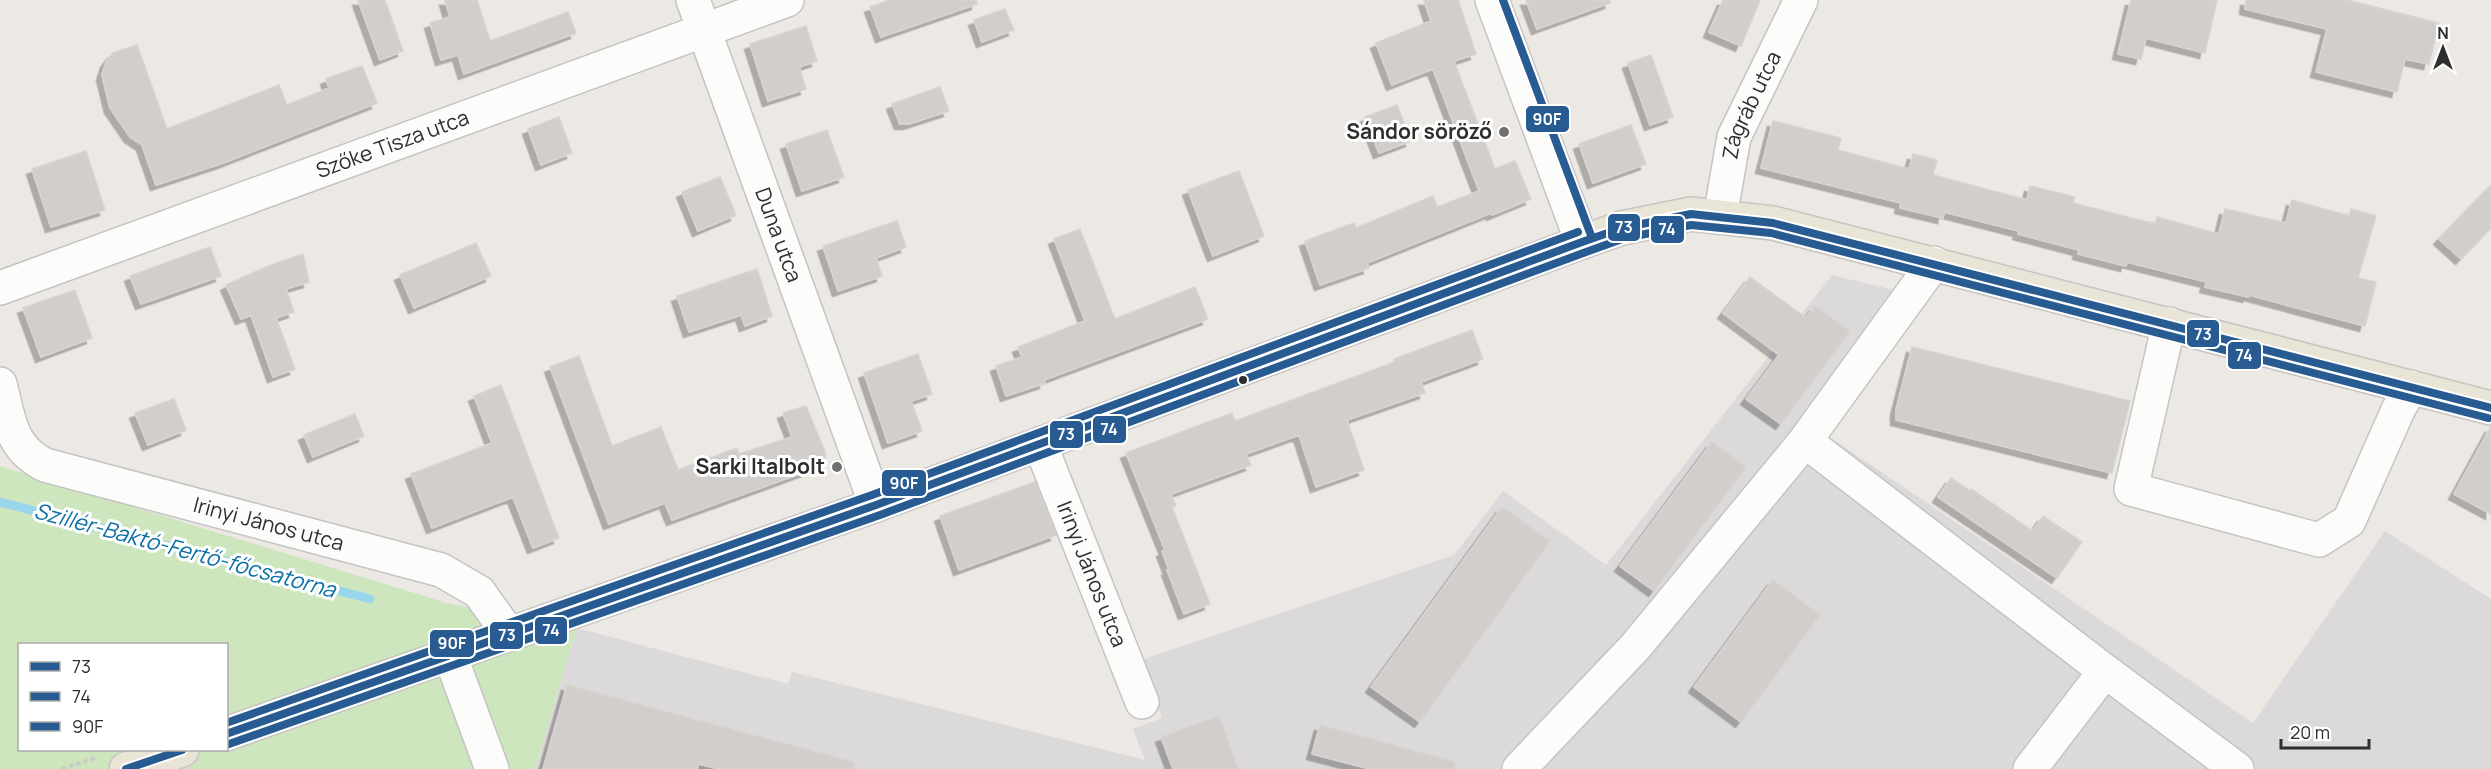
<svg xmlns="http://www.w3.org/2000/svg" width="2491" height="769" viewBox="0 0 2491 769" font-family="Manrope,sans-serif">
<defs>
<filter id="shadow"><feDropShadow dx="-5.5" dy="5.5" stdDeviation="0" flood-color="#0004"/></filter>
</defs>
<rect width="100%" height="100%" fill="#ece8e4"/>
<path fill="#dcd9db" d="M1832 275 1918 296 1828 436 2253 723 2385 531 2491 599V769H535L577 628 788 684 792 672 1145 760 1133 729 1162 718 1141 660 1454 555 1503 491 1606 565Z"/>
<path fill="#cee6be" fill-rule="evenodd" d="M0 466 447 603 577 628 535 769H0ZM20 644H226V750H20Z"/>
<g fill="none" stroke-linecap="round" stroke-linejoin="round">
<path stroke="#99d6ec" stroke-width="9" d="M0 502 370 599"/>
</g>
<path fill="#d1cecb" stroke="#d7d4d0" stroke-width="1.5" filter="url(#shadow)" d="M358 0H385L403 51 380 60Z
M445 0H477L490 41 568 12 576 33 464 74 458 55 441 60 430 23 450 17Z
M890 0H976L977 4 881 37 870 7Z
M1424 0H1458L1476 54 1454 61 1495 169 1515 161 1531 199 1492 215 1491 213 1367 263 1369 268 1320 285 1305 241 1354 223 1356 228 1433 196 1437 207 1479 191 1433 69 1392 85 1376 43 1431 21Z
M1526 0H1610V3L1537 29Z
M1723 0H1760L1741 46 1709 32Z
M2131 0H2217L2205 53 2146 38 2141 59 2118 54Z
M2246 0H2347L2439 23 2429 64 2405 59 2397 92 2316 72 2327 29 2245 9Z
M1005 9 1014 30 982 42 974 20Z
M806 26 817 61 799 67 806 89 768 101 750 44Z
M137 45 167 129 279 85 287 105 329 88 326 79 362 66 377 103 223 163 156 185 142 145 130 137 110 108 102 75 106 62 113 53Z
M1651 55 1673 117 1650 125 1628 63Z
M940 87 949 111 909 124H900L892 104Z
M1397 105 1411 141 1379 153 1365 117Z
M559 117 572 153 541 165 528 129Z
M1773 121 1841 138 1838 150 1909 169 1913 154 1937 160 1933 175 2027 200 2030 186 2075 197 2073 203 2155 224 2157 217 2219 234 2225 209 2286 223 2292 200 2349 216 2351 209 2376 216 2358 278 2376 282 2365 326 2249 295 2248 297 2205 287 2207 282 2127 262 2126 266 2078 254 2079 250 2018 234 2019 231 1944 212 1943 218 1900 208 1901 203 1761 168Z
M1631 125 1646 164 1593 183 1579 144Z
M827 130 844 177 802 191 786 144Z
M86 151 105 210 51 227 32 169Z
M1239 171 1264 236 1213 256 1188 190Z
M720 177 736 215 698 231 682 192Z
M2491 185V228L2461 259 2439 239Z
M897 221 906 247 876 258 882 276 838 291 823 246Z
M1080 229 1115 319 1195 287 1208 319 1044 380 1045 383 1006 396 996 366 1022 357 1018 347 1085 321 1054 239Z
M476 243 491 276 414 308 400 275Z
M210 247 221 276 141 304 130 276Z
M303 254 309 282 286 289 294 312 276 318 295 369 273 377 251 315 241 319 226 285 266 267Z
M757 269 772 316 745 326 741 315 689 332 677 296Z
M1750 277 1806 318 1815 306 1850 331 1781 424 1746 399 1779 355 1723 313Z
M75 290 92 338 41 357 23 308Z
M1472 330 1483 359 1421 382 1425 393 1347 420 1364 470 1316 487 1299 435 1246 454 1251 465 1171 494 1176 506 1172 507 1210 604 1184 614 1167 570H1169L1162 551 1165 550 1126 453 1232 413 1235 421 1395 362 1394 359Z
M1912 347 2130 401 2112 473 1896 420V410Z
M918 354 932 394 911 401 922 431 888 443 864 373Z
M579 356 612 446 661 427 678 470 737 448 739 454 792 437 783 413 806 406 826 454 824 465 672 520 665 503 609 524 550 367Z
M501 385 559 538 533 548 513 497 432 528 411 474 492 443 474 396Z
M174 399 186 430 148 445 135 413Z
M355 414 364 436 313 457 304 435Z
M2491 426V514L2454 494Z
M1712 442 1746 467 1654 591 1620 566Z
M1951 478 1970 491 1971 489 2033 531 2043 516 2082 542 2057 578 1938 497Z
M1035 482 1056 535 959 570 940 516Z
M1502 507 1550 541 1420 722 1371 687Z
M1773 580 1820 615 1741 722 1694 687Z
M567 685 854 762 853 769H719L699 764 697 769H543Z
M1219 716 1238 769H1173L1161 737Z
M1320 725 1455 762 1454 769H1370L1312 754Z"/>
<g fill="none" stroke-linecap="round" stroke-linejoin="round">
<defs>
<g id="minor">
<path id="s1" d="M693 0 876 505"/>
<path d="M1492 0 1582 242"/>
<path id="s2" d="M1720 217 1734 137 1801 0"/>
<path id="s3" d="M0 288 787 0"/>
<path d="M2169 324 2131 489 2319 540 2349 521 2398 410 2411 387"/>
<path id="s4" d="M0 384C9 418 10 448 45 465L441 570 479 592 509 634"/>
<path d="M1805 441 2105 671 2237 769"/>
<path id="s5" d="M1040 444 1142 702"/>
<path d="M450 655 492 769"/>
<path d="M1519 769 1636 646 1805 441 1934 263"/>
<path d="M2030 769 2105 671"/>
</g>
<path id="major" d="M226 734 876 505 1582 242 1622 228 1691 214 1773 223 2491 408
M126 769 182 750"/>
</defs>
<use href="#minor" stroke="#c5c4c5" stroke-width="36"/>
<use href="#major" stroke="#c6c5c4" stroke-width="36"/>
<path stroke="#c9c9c8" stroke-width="4" stroke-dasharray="4.5 3" stroke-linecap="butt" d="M62 769 98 757"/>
<use href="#minor" stroke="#fcfcfb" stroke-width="33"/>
<use href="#major" stroke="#e8e4d6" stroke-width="33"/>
<defs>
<path id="bus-1" d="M226 734 876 505 1582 242 1622 228 1691 214 1773 223 2491 408
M126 769 182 750"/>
<path id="bus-2" d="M229 744 880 515 1586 252 1625 238 1691 225 1771 233 2488 418"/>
<path id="bus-3" d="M1503 0 1592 238
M226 723 872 495 1578 232"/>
</defs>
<use href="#bus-1" stroke="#fff" stroke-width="12"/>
<use href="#bus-2" stroke="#fff" stroke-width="12"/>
<use href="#bus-3" stroke="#fff" stroke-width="12"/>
<use href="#bus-1" stroke="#275b91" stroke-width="8"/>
<use href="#bus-2" stroke="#275b91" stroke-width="8"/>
<use href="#bus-3" stroke="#275b91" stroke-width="8"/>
</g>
<g fill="#706f6e" stroke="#fff" stroke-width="2">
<circle cx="1504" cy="132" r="6"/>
<circle cx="837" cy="467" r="6"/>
</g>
<circle fill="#2e2e2e" stroke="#fff" stroke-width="2" cx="1243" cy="380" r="5"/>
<g text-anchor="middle" stroke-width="6" stroke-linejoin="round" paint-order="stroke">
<g font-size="21" fill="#2e2e2e" stroke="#fff">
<text dy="7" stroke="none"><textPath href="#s2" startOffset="117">Zágráb utca</textPath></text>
<text dy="7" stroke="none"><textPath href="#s3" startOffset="418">Szőke Tisza utca</textPath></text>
<text dy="7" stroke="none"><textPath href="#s1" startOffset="250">Duna utca</textPath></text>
<text dy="7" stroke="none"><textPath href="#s4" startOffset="328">Irinyi János utca</textPath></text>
<text dy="7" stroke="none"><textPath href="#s5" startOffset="140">Irinyi János utca</textPath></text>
</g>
<g font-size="21" font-weight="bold" fill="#2e2e2e" stroke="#fff" text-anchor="end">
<text x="1492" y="139">Sándor söröző</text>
<text x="825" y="474">Sarki Italbolt</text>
</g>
<g font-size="22" font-style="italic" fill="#0d6fa3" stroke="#fff">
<text transform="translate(185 550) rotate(15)" y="8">Szillér-Baktó-Fertő-főcsatorna</text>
</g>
</g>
<g stroke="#fff" stroke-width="2">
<rect x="1525" y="105" width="45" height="28" rx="6" fill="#275b91"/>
<rect x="1607" y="213" width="34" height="29" rx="6" fill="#275b91"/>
<rect x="1650" y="215" width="35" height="29" rx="6" fill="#275b91"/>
<rect x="2186" y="319" width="34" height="29" rx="6" fill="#275b91"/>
<rect x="2227" y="341" width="35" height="29" rx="6" fill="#275b91"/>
<rect x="1092" y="415" width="35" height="29" rx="6" fill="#275b91"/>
<rect x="1049" y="420" width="35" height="29" rx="6" fill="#275b91"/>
<rect x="881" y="469" width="46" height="28" rx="6" fill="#275b91"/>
<rect x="534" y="616" width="34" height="29" rx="6" fill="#275b91"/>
<rect x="489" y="621" width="35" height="29" rx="6" fill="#275b91"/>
<rect x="429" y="629" width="46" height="29" rx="6" fill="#275b91"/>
</g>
<g font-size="16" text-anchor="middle" font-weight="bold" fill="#fff">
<text x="1547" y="125">90F</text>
<text x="1624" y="233">73</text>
<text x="1667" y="235">74</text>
<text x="2203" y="340">73</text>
<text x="2244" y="361">74</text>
<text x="1109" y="435">74</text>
<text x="1066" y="440">73</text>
<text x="904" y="489">90F</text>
<text x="551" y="636">74</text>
<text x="507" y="641">73</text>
<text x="452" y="649">90F</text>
</g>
<rect x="18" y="643" width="210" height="108" fill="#ffffff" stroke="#ababab" stroke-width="1.5"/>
<rect x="30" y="662" width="30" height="9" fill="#275b91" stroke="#ababab" stroke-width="1.5"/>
<text x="72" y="673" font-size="18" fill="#2e2e2e">73</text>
<rect x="30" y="692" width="30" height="9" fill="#275b91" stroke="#ababab" stroke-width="1.5"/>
<text x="72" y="703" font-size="18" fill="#2e2e2e">74</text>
<rect x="30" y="722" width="30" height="9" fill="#275b91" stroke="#ababab" stroke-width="1.5"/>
<text x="72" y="733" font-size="18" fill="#2e2e2e">90F</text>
<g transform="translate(2443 48)" stroke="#ffffff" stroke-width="4.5" paint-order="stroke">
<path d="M0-4.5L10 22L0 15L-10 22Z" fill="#2e2e2e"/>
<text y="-9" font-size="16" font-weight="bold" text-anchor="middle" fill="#2e2e2e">N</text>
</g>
<path d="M2281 739v9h88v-9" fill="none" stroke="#2e2e2e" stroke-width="3"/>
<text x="2290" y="739" font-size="18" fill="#2e2e2e" stroke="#ffffff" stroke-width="4.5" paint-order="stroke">20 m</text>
</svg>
